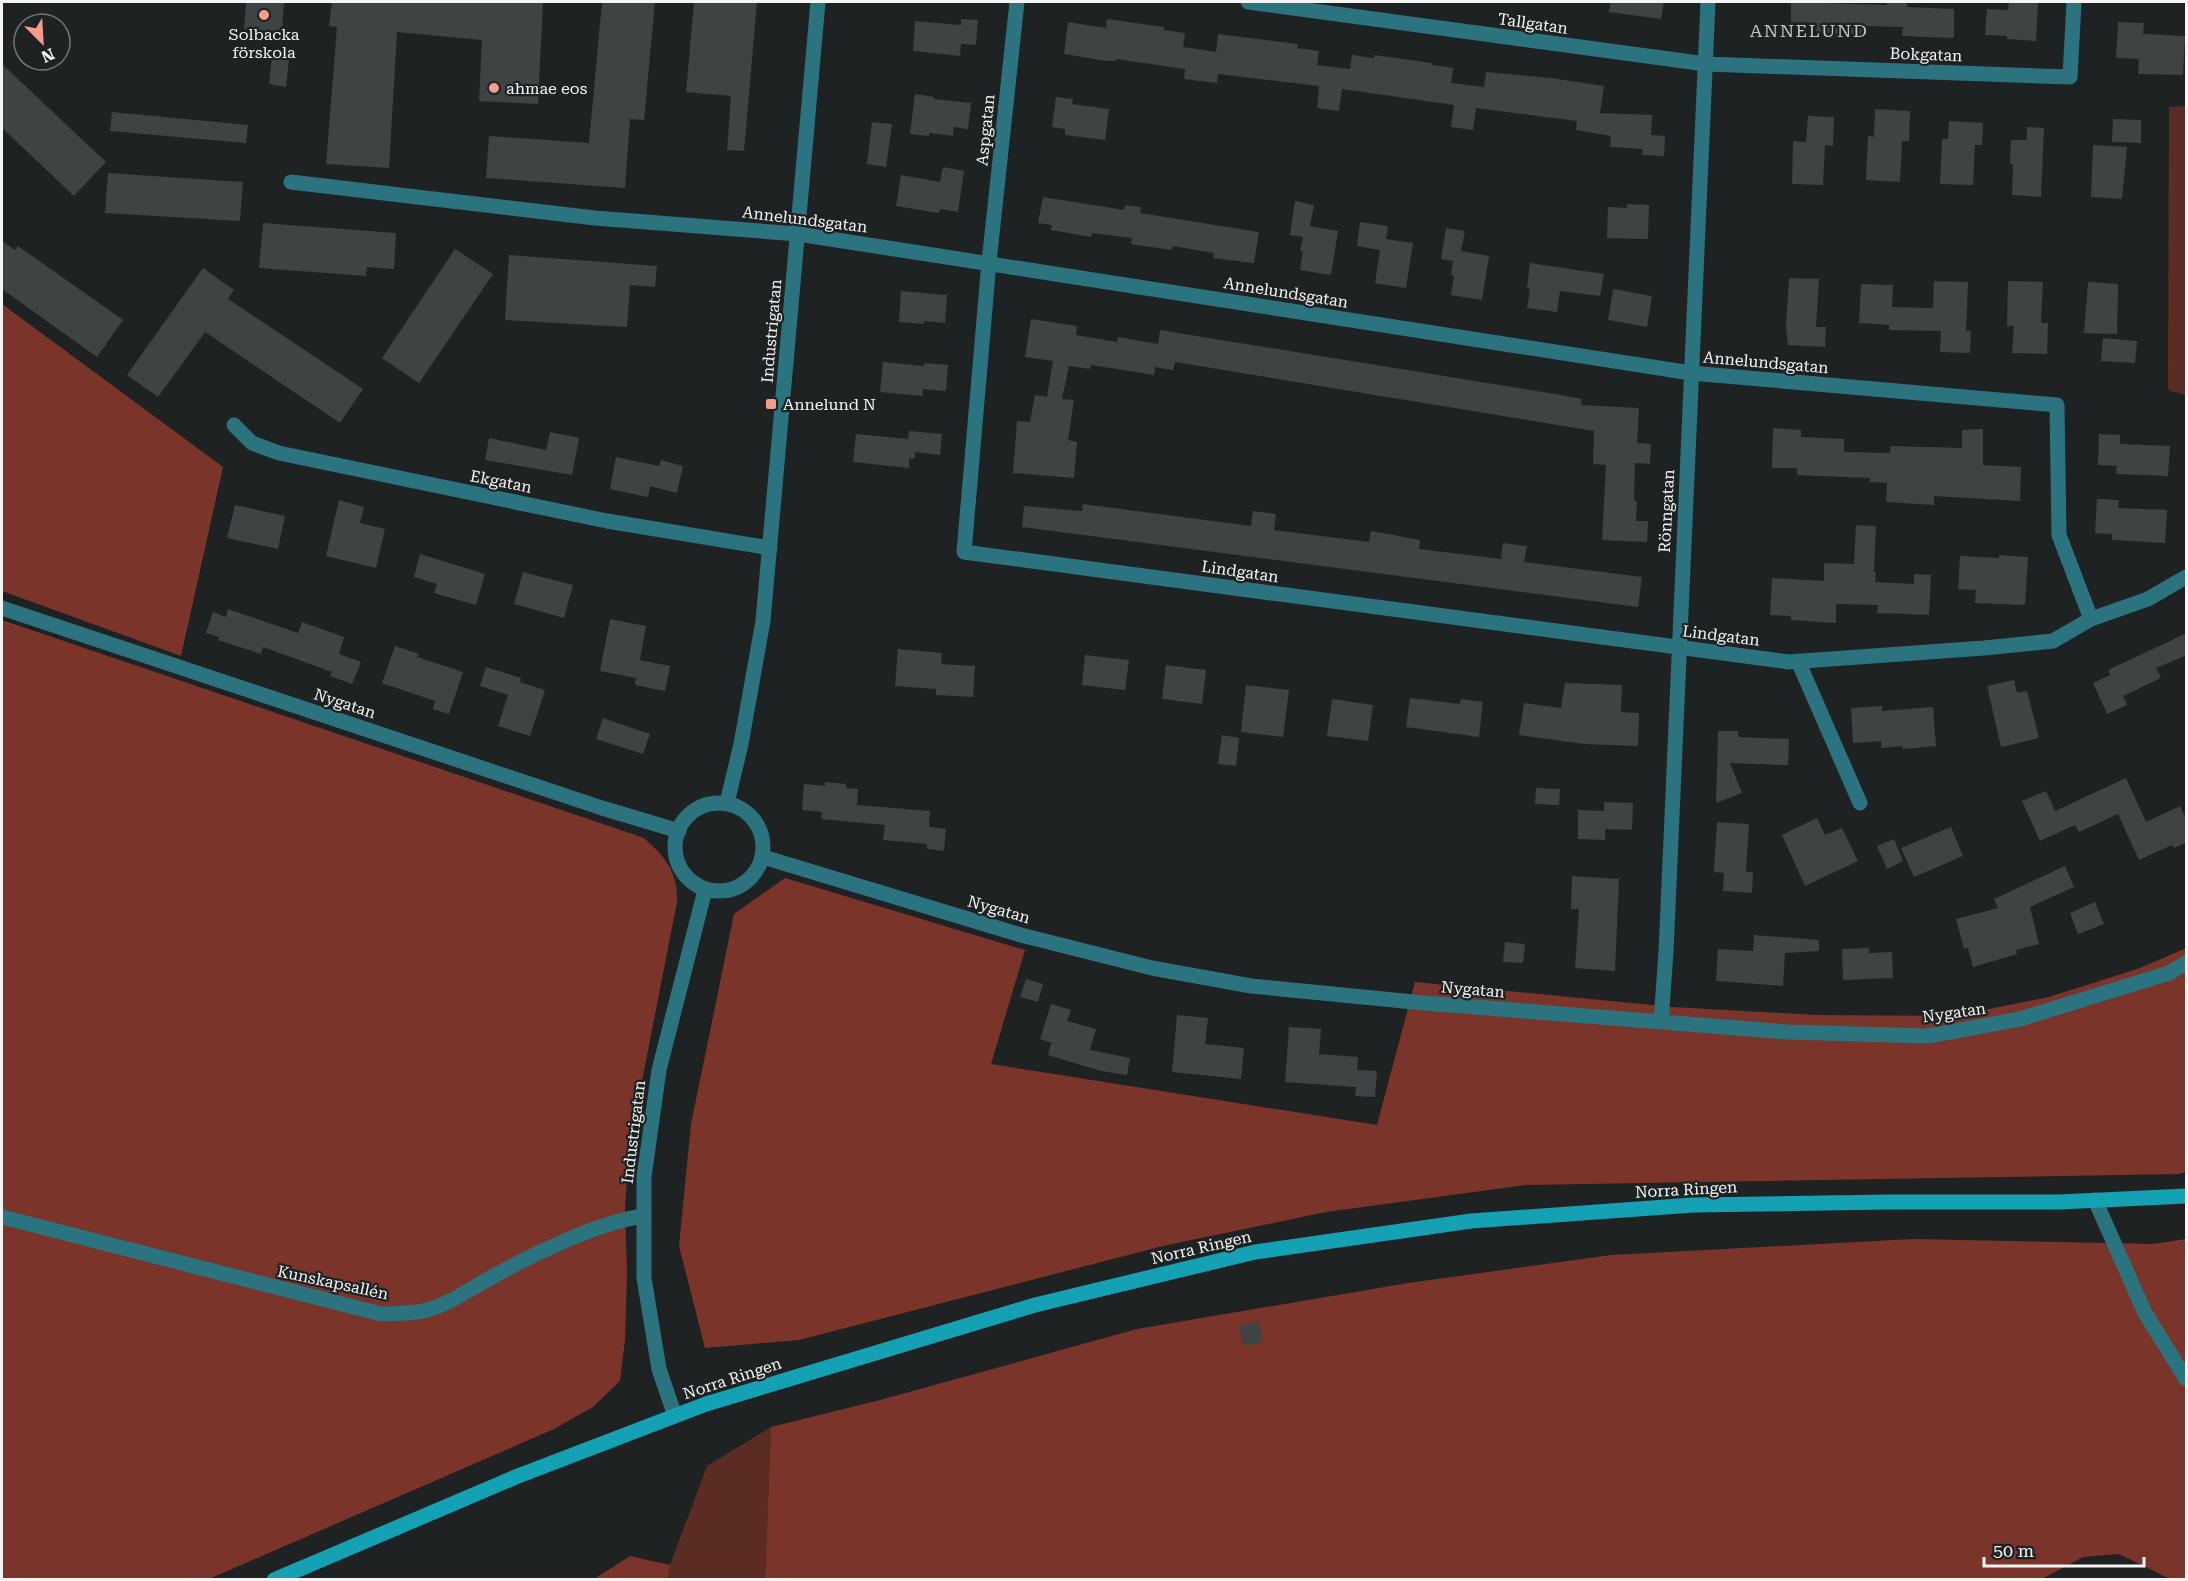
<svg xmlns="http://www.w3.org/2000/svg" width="2188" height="1581" viewBox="0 0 2188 1581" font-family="'Roboto Serif',serif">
<rect width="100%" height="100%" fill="#1f2223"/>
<path fill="#5b2c24" d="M2186 106V395L2170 391 2168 388 2169 107Z
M771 1427 765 1579 668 1580 670 1565 707 1466Z"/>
<path fill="#7a3429" d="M2 304 223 467 181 656 2 591Z
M2 620 644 838C665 857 678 871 677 902L629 1148 625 1209 627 1274 625 1340 620 1381 593 1407 554 1429 209 1579H2Z
M785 878 1025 950 991 1064 1377 1125 1415 982 1672 1007 1817 1015 1954 1016 2049 997 2140 968 2186 948V1172L2179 1174 1526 1185 1326 1212 1163 1246 799 1340 705 1348 679 1246 691 1124 734 914Z
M1913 1239 2153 1244 2186 1239V1579H2170L2119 1554 2083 1557 2040 1580H765L771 1427 880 1400 1137 1329 1408 1283 1611 1255Z
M630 1556 670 1565 668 1579H594Z"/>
<path fill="#3f4343" d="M246 2H284L282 32 244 29Z
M332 2H543L538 104 479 101 482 40 397 32 389 168 326 164 337 27 329 26Z
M602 2H655L644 120 630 119 625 188 486 178 489 136 589 143Z
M694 2H757L744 151 727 150 731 96 686 92Z
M1610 2H1664L1661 19 1609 12Z
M1791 2 1887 5V2H1907V7L1954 9V38L1902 36 1903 27 1862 26V34L1816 33 1817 23 1791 22Z
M2009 2H2038L2036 41 2007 39V36L1985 35 1987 9 2008 10Z
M961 19 978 20 976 45 961 44 960 56 913 51 915 21 961 25Z
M1107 19 1164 27V30L1185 33 1183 47 1216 52 1218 34 1298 44 1297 48 1319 51 1317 65 1350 69 1352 55 1374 58V55L1432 63V65L1453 68 1451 83 1484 87 1486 72 1551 78 1604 86 1600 113 1652 115 1651 135 1665 136 1664 156 1642 155 1643 149 1610 147 1611 136 1576 130 1577 121 1476 108 1473 130 1451 127 1454 105 1342 89 1339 111 1317 108 1319 86 1218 74 1217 83 1184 79 1185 69 1116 59V61H1107L1064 54 1068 22 1106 28Z
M2118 22 2144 23 2143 34 2185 36 2183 75 2138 74 2139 59 2116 58Z
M272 58 289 60 286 87 269 84Z
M2 64 106 162 74 196 2 128Z
M915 94 934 97V99L971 103 968 129 954 127 953 136 929 133V136L910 134Z
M1056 97 1073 99 1072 104 1109 109 1105 140 1065 135V129L1052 127Z
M1875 109 1910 111 1909 141H1902L1900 182 1866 180 1868 136 1874 137Z
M112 112 248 125 246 143 110 131Z
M1808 116 1834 117 1833 146 1825 145 1823 185 1792 184 1793 141 1806 142Z
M2113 119 2141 120V143L2112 142Z
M1949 121 1983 123 1982 145H1975L1973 185 1940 184 1942 139H1948Z
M872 122 892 124 886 167 867 164Z
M2027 127 2044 128 2041 197 2012 195 2013 164H2010L2011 140H2027Z
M2093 145 2127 147 2122 199 2091 197Z
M943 167 964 171 958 212 940 209 939 213 896 206 901 175 940 182Z
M108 173 243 182 240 221 105 213Z
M1043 197 1124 210 1125 205 1141 207 1140 213 1259 232 1254 263 1213 258 1214 253 1173 246 1172 250 1131 244 1132 238 1092 233 1091 237 1051 230 1052 225 1038 223Z
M1295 201 1314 205 1310 226 1338 231 1331 275 1300 270 1303 251H1300L1303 237 1290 235Z
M1627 204 1649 205 1648 239 1607 238 1608 207 1627 208Z
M1360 222 1388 226 1386 239 1413 243 1406 288 1375 283 1380 250 1357 246Z
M263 223 396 233 394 269 367 267 366 276 259 268Z
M1446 228 1465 231 1461 251 1489 256 1482 300 1451 295 1454 276 1451 275 1453 261 1441 259Z
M2 241 15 250 18 246 123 320 97 357 2 289Z
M455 249 493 274 419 383 382 358Z
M509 255 657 266 655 287 630 285 627 327 505 320Z
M1530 263 1604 274 1600 296 1560 291 1557 312 1527 308 1530 289 1527 288Z
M203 268 234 290 228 299 363 389 340 423 205 332 158 397 127 375Z
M1789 278 1819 279 1816 327H1826L1825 347 1788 345 1786 328Z
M1934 281 1968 282 1966 331H1971L1970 353 1940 352 1941 331 1889 330V325L1859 323 1861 284 1893 285 1892 307 1933 308Z
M2008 281 2043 282 2041 323H2048L2047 354 2012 353 2014 326H2007Z
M2088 282 2118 284 2117 334 2084 333Z
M1613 289 1652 296 1647 327 1608 320Z
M901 291 947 295 945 323 924 321V324L899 322Z
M1031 319 1077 326 1076 335 1117 342 1118 337 1158 344 1160 330 1561 395 1582 399 1581 405 1639 408 1637 443 1651 444 1650 464 1635 463 1634 501H1637L1636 521H1648L1647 542 1602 540 1606 465 1593 464 1594 431 1175 362 1173 370 1155 367 1154 375 1091 365 1090 369 1069 366 1062 399 1074 400 1068 440 1077 442 1074 478 1013 473 1017 421 1030 422 1035 395 1047 397 1053 361 1025 357Z
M2103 338 2137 341 2135 363 2101 361Z
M883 362 924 366V363L948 365 946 391 923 389V396L880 392Z
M1773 428 1801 430V437L1844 439V452L1890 453 1891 446 1962 448V430L1983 429V465L2021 467 2020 501 1934 496V505L1886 502 1887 483 1870 482V478L1797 475V468H1772Z
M909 431 942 434 940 455 915 452V459L909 458V468L853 462 856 434 908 439Z
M550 432 579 438 572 475 485 460 489 438 546 450Z
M2099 434 2120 435V444L2170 446 2168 476 2116 474 2117 466 2098 465Z
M616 457 659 466 661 460 683 466 677 493 650 486 648 497 610 489Z
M2097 499 2119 500 2118 508 2167 510 2165 543 2112 540V534L2095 533Z
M339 500 364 507 360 523 385 529 376 568 326 556Z
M1083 504 1251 526 1253 511 1276 514 1274 530 1369 542 1371 531 1420 540 1419 549 1501 559 1503 543 1527 546 1524 562 1642 577 1638 607 1022 527 1024 506 1082 511Z
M235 505 285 516 278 549 227 538Z
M1856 525 1876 526 1874 572H1876L1875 582 1914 584V574L1931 575 1929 615 1877 613 1878 605 1836 604V623L1791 620V616L1770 615 1772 578 1824 581V563L1854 564Z
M420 554 485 574 476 605 434 593 437 584 414 577Z
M1999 555 2028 557 2025 605 1975 603 1976 590 1958 589 1960 556 1999 558Z
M523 572 573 585 564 618 514 604Z
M228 609 298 633 302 622 344 637 339 654 361 662 352 684 330 676 332 672 263 647 261 654 218 640 219 637 206 633 213 612 226 617Z
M610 619 646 626 640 660 670 666 665 691 635 685 636 678 600 671Z
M2187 633V655L2156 668 2161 678 2123 696 2127 705 2107 714 2093 683 2110 675 2108 670Z
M395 646 419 654 417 657 463 672 449 714 433 709 435 701 382 683Z
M898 649 942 653 941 664 975 666 973 697 936 695V689L895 686Z
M1085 655 1129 660 1125 690 1082 685Z
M1166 665 1206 670 1202 704 1162 699Z
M486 667 521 678 520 682 545 690 530 736 498 726 508 695 480 686Z
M2014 680 2017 693 2027 691 2039 738 2001 747 1987 686Z
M1565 683 1622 685 1621 712 1639 713 1638 746 1584 744 1519 735 1524 703 1561 708Z
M1246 685 1289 690 1283 737 1241 732Z
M1410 698 1460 704 1461 699 1483 702 1479 737 1406 727Z
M1332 699 1373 705 1368 741 1327 736Z
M1882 706V711L1933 707 1936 746 1903 749 1902 746 1881 748V741L1853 743 1851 708Z
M603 718 650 734 643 754 596 739Z
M1718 731H1738V737L1789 739 1788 765 1730 763 1742 793 1716 803Z
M1222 735 1239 738 1236 766 1218 764Z
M2126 778 2146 822 2180 806 2187 821V842L2174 848 2172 845 2139 860 2118 814 2079 832 2075 825 2040 841 2022 801 2046 791 2055 811Z
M825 782 846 784V788L858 789 857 805 930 811 929 827 946 829 944 851 927 849V844L883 840 885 825 821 819 822 812 802 810 804 784 825 786Z
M1536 788 1560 789 1559 805 1535 804Z
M1604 802 1633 803 1632 830 1605 829V840L1578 839V810L1604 811Z
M1817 818 1825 835 1842 828 1858 861 1805 886 1782 835Z
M1717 822 1749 824 1746 872H1753L1752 893 1723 891 1724 873 1714 872Z
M1951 827 1963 856 1914 877 1901 848Z
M1894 839 1903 861 1887 869 1877 846Z
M2065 866 2074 887 2030 907 2039 944 2016 950 2017 954 1973 967 1968 948 1964 949 1956 919 1998 908 1994 899Z
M1572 876 1619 879 1615 971 1575 968 1579 909H1571Z
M2095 902 2104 924 2078 934 2070 913Z
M1754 935 1819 940V951L1785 953 1783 986 1716 981 1718 949 1753 951Z
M1505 942 1525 944 1523 963 1503 962Z
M1869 948V953L1892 952 1893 978 1843 980 1842 949Z
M1026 979 1043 984 1038 1002 1020 997Z
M1051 1004 1071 1010 1067 1021 1096 1029 1090 1050 1130 1058 1127 1075 1101 1071 1048 1055 1051 1043 1056 1044 1040 1039Z
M1177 1015 1208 1018 1205 1044 1244 1048 1241 1079 1172 1072Z
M1289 1027 1321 1029 1319 1054 1358 1057 1357 1070 1377 1071 1375 1097 1355 1096 1356 1087 1285 1082Z
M1259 1322 1263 1342 1243 1346 1239 1326Z"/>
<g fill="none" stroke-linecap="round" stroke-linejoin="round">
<path stroke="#2b737e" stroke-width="15" d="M1017 2 989 262 964 552 1789 662 1984 648 2053 641 2091 619 2148 599 2186 577
M1248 2 1706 64 2070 77 2074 2
M291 182 595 218 798 234 1691 373 2057 405 2059 535 2091 619
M234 425 252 443 279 453 607 521 770 548
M2 608 602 808 679 831
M1798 661 1860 803
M763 857 1021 935 1152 968 1251 986 1424 1003 1788 1032 1928 1036 2020 1019 2169 973 2186 963
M1661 1022 1666 952 1708 2
M2095 1200 2145 1313 2186 1379
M2 1217 381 1314C396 1313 412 1314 427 1310 450 1304 471 1288 492 1277 533 1254 599 1222 644 1216"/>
<path stroke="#2b737e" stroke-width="15" d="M675 847a44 44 0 1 1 88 0a44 44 0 1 1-88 0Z
M727 803 741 744 763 621 818 2
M675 1416 659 1369 644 1278V1177L659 1070 705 890"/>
<path stroke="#15a1b4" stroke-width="15" d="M274 1580 518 1476 706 1404 1035 1305 1255 1252 1471 1221 1693 1205 1887 1202H2059L2186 1196"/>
</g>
<g fill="#f59d8d" stroke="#1f2223" stroke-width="2">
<circle cx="264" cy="15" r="6"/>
<circle cx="494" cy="88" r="6"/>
<rect x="765" y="398" width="12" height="12" rx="3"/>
</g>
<g text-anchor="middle" stroke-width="4.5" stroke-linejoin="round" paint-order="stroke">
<g font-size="16" fill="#f3f5f5" stroke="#1f2223">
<text transform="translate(1533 23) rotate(8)" y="6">Tallgatan</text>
<text transform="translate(1926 54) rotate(2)" y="6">Bokgatan</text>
<text transform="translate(985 130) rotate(-84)" y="6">Aspgatan</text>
<text transform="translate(805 219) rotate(7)" y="6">Annelundsgatan</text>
<text transform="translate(1286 292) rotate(9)" y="6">Annelundsgatan</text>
<text transform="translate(771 331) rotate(-85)" y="6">Industrigatan</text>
<text transform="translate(1766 362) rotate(5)" y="6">Annelundsgatan</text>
<text transform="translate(501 481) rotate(11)" y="6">Ekgatan</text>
<text transform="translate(1666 511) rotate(-87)" y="6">Rönngatan</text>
<text transform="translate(1240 571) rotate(8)" y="6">Lindgatan</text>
<text transform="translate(1721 635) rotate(7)" y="6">Lindgatan</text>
<text transform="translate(345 703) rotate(18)" y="6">Nygatan</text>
<text transform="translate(999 909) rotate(16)" y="6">Nygatan</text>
<text transform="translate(1473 989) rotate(5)" y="6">Nygatan</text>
<text transform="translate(1954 1012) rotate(-8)" y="6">Nygatan</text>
<text transform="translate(633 1132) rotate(-83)" y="6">Industrigatan</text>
<text transform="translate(1686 1189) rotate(-3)" y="6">Norra Ringen</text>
<text transform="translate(1201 1247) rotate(-13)" y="6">Norra Ringen</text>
<text transform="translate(333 1282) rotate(12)" y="6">Kunskapsallén</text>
<text transform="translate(732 1378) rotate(-18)" y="6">Norra Ringen</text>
</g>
<g font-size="16" fill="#f3f5f5" stroke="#1f2223" text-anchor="start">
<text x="264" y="40" text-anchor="middle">Solbacka<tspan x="264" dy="18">förskola</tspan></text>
<text x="506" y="94">ahmae eos</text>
<text x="783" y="410">Annelund N</text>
</g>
<g font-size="18" letter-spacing="1.5" fill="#c2c6c7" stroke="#1f2223">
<text x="1809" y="37">ANNELUND</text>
</g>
</g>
<rect width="2188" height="1581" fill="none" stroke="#f3f5f5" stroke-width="6"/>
<g transform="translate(42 42) rotate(156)"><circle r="28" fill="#1f2223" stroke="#747677" stroke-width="1.5"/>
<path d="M0-4.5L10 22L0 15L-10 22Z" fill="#f59d8d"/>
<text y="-9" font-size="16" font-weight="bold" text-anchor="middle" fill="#f3f5f5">N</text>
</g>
<path d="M1984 1557v9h160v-9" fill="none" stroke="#f3f5f5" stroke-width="3"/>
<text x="1993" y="1557" font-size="18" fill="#f3f5f5" stroke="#1f2223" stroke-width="4.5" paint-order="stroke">50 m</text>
</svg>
